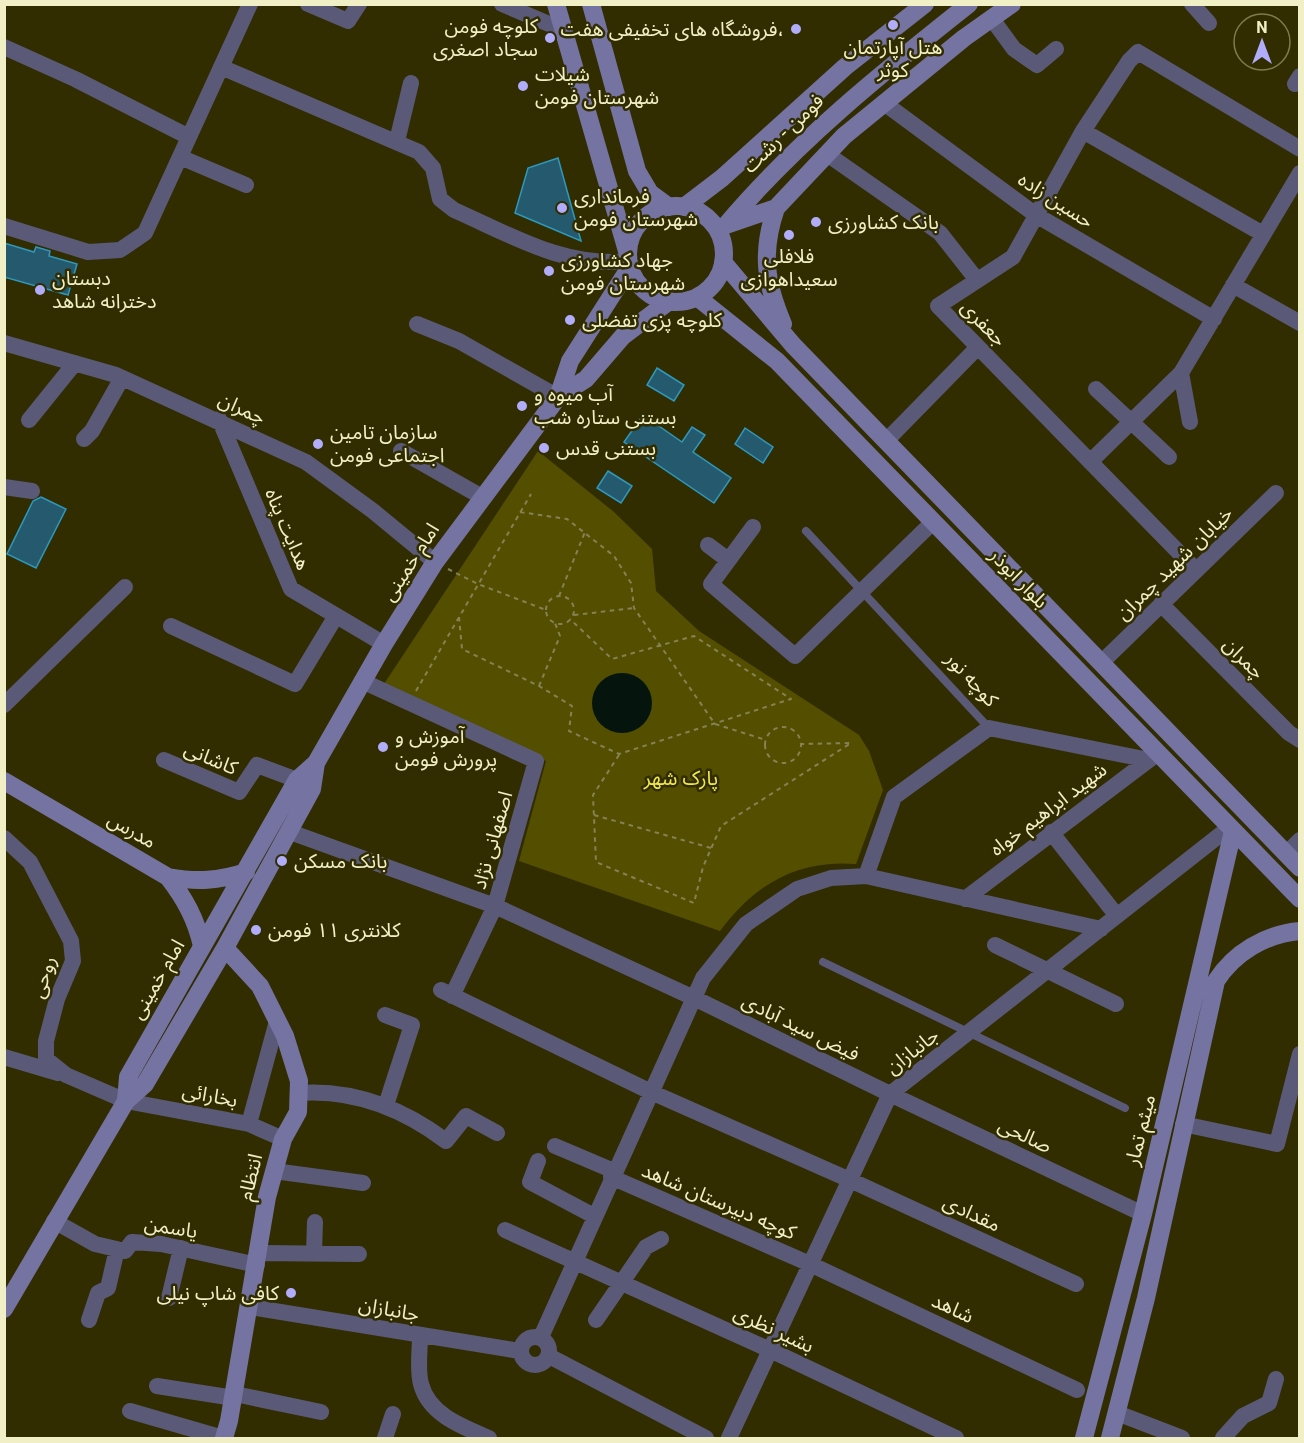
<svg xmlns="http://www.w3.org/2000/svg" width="1304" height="1443" viewBox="0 0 1304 1443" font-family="Roboto,'Noto Sans Arabic',sans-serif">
<rect width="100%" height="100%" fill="#312d00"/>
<path fill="#544f00" d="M538 451 614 512 652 549 656 591 699 631 859 735 869 751 883 790 856 864C797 859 754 885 720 931L519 861 546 761 438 712 384 684Z"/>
<path fill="#05150e" d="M592 703a30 30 0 1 1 60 0a30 30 0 1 1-60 0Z"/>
<path fill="#255a6e" stroke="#2f98bd" stroke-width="1.5" d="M558 158 581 241 515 213 528 168Z
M4 243 34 252 36 247 50 251 49 256 77 264 68 295 4 277Z
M657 368 684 385 674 401 647 385Z
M643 415 682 442 692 427 705 435 693 452 731 478 714 503 624 442Z
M745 428 773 447 763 463 735 444Z
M608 471 632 486 621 503 597 488Z
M41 497 66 509 36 568 7 554 33 501Z"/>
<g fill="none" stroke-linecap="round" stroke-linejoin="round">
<path stroke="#848155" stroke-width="2" stroke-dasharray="4.5 4.5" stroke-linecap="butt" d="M520 512 567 519 614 556 631 583 634 608 715 724 766 740
M448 569 478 584 546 610
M559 596 585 532
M546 610a14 14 0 1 1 28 0a14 14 0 1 1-28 0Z
M574 615 634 608
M459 617 462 649 539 686 572 706 569 731 619 754 791 699 694 636 612 659 570 619
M539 686 560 636 555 623
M416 691 531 494
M765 745a18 18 0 1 1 36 0a18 18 0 1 1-36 0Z
M619 755 593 795 596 862 694 903 703 867 721 826 851 743 800 744
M594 815 711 848"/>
<path stroke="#5a5a78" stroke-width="8" d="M806 531 989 728
M823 962 1125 1108"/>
<path stroke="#5a5a78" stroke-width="16" d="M308 4 348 21 359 4
M502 4 563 30
M1192 4 1209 23
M992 19 1014 49 1037 65 1056 49
M4 47 75 79 189 137
M221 67 419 152 433 168 440 199 454 210C511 235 564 268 628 261
M1295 84 1300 76
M884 103 1036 215 1214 319
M1083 131 1263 234
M397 141 411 83
M827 154 940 233 977 280
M180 157 246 185
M4 226 88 252 120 250 145 233 250 4
M1233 285 1300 323
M417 324 459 341 558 397
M4 343 116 375 306 462 373 511 435 562
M1181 373 1190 422
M1096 389 1169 457
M219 419 291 589 384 644
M29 420 75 363
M84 439 92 431 122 378
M886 441 978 347
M401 451 482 497
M1090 462 1181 373 1300 173
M4 487 32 491
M753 527 711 584 795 656 933 522
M708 545 728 560
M1196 570 938 306 1013 257 1083 131 1129 61 1138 52 1300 149
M1161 604 1289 733 1300 740
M171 626 295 684 336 616
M1101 663 1276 493
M362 681 536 761 495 906 452 996
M4 705 125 587
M164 760 239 792 257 765 297 780
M290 832 495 906 694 998 890 1094 1143 1214
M1051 832 1117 916
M4 838 30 862 71 941 73 961 57 999 46 1041V1059L66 1075 126 1101 249 1124 283 1139
M1286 854 1300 840
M866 876 894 797 989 728 1149 760
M965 899 1154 756
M995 945 1116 1004
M441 990 651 1092 850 1180 1076 1284
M385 1015 412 1025 386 1105
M4 1057 58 1073
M299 1093C354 1089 402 1108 446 1141L466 1116 497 1133
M249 1124 277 1021
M1183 1124 1277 1144 1300 1054
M555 1146 614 1171
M538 1161 530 1182 594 1216
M274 1171 363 1183
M611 1177 810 1264 1077 1390
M54 1221 95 1244 125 1251 132 1242 161 1244 257 1265
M505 1230 770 1350 956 1438
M259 1253 359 1254
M314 1253 315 1222
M169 1298 181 1248
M250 1307 520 1351
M89 1320 98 1293 108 1288 117 1249
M596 1320 646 1247 661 1239
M420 1336C420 1351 417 1370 421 1384 429 1415 463 1427 489 1438
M521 1351a14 14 0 1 1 28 0a14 14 0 1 1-28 0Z
M541 1337 703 978 746 924 797 889 831 878 866 876 1101 929
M549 1356 706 1438
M157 1386 234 1398
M235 1394 321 1412
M130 1411 223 1438
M1117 1413 1182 1438
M385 1438 393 1414
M729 1438 890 1094 1230 827
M1223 1438 1243 1416 1269 1403 1276 1379"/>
<path stroke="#7473a2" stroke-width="18" d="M556 4 627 251
M591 4 637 171 650 193 669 207
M628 254a48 48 0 1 1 96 0a48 48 0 1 1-96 0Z
M684 207 722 178 845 67 925 4
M776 208C761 252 765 282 783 324
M726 225 776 208 844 136 964 38 1012 4
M726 225C797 141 883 72 969 4
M723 262 793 345 1300 868
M697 297 777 361 1300 899
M558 397 586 379 623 336 668 302
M4 781 168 877C197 882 218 881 246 872
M168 877C185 899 196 919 202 946
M126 1101 128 1077 297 780 316 763
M4 1309 126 1101 145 1084 225 948 312 789 316 763 384 644 435 562 558 397 570 361 630 267
M224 1438 229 1421 267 1197 283 1139 298 1112 299 1081 285 1036 260 986 225 948
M1084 1438 1143 1214 1233 831
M1110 1438 1146 1298 1216 981C1234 953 1265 934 1300 931"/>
</g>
<g fill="#b1adfa" stroke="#312d00" stroke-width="2">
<circle cx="893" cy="25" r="6"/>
<circle cx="796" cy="29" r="6"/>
<circle cx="550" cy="38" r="6"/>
<circle cx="523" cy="86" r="6"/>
<circle cx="562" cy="208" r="6"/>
<circle cx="816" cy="222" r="6"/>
<circle cx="789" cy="235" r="6"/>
<circle cx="549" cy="271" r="6"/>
<circle cx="40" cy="290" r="6"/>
<circle cx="570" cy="320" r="6"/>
<circle cx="522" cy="406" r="6"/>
<circle cx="318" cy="444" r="6"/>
<circle cx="544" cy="448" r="6"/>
<circle cx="383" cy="747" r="6"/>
<circle cx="282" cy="861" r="6"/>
<circle cx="256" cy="930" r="6"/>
<circle cx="291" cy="1293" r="6"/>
</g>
<g text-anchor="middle" stroke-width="5" stroke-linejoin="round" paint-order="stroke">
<g font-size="20" fill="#f1efc6" stroke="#312d00" text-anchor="start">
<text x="538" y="33" text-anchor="end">کلوچه فومن<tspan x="538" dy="23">سجاد اصغری</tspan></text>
<text x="784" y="36" text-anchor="end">فروشگاه های تخفیفی هفت،</text>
<text x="893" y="54" text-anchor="middle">هتل آپارتمان<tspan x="893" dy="23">کوثر</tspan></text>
<text x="535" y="81">شیلات<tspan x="535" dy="23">شهرستان فومن</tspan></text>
<text x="574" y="203">فرمانداری<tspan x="574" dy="23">شهرستان فومن</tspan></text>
<text x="828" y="229">بانک کشاورزی</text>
<text x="789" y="263" text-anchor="middle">فلافلی<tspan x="789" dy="23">سعیداهوازی</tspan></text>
<text x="561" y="267">جهاد کشاورزی<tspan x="561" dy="23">شهرستان فومن</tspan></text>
<text x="52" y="285">دبستان<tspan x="52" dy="23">دخترانه شاهد</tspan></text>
<text x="582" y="327">کلوچه پزی تفضلی</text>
<text x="534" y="401">آب میوه و<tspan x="534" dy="23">بستنی ستاره شب</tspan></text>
<text x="330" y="439">سازمان تامین<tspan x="330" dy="23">اجتماعی فومن</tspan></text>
<text x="556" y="455">بستنی قدس</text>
<text x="395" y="743">آموزش و<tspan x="395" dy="23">پرورش فومن</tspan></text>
<text x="294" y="868">بانک مسکن</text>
<text x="268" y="937">کلانتری ۱۱ فومن</text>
<text x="279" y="1300" text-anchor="end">کافی شاپ نیلی</text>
</g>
<g font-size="20" fill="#f1efc6" stroke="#312d00">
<text transform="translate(783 133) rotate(-44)" y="7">فومن - رشت</text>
<text transform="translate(1056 200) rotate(33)" y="7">حسین زاده</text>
<text transform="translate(984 323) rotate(46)" y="7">جعفری</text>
<text transform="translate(242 408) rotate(25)" y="7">چمران</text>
<text transform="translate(288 529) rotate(67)" y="7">هدایت پناه</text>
<text transform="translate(410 562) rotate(-57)" y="7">امام خمینی</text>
<text transform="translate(1174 563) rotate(-44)" y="7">خیابان شهید چمران</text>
<text transform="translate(1019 578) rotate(46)" y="7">بلوار ابوذر</text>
<text transform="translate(1244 658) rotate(45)" y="7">چمران</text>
<text transform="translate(972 679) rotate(47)" y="7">کوچه نور</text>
<text transform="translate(211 758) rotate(23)" y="7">کاشانی</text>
<text transform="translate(1048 809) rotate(-37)" y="7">شهید ابراهیم خواه</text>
<text transform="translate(132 830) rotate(30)" y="7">مدرس</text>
<text transform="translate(492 840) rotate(-74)" y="7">اصفهانی نژاد</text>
<text transform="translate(43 977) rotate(-72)" y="7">روحی</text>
<text transform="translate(157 979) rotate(-60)" y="7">امام خمینی</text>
<text transform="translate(801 1027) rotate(26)" y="7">فیض سید آبادی</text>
<text transform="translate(912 1051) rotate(-38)" y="7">جانبازان</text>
<text transform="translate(210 1095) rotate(11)" y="7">بخارائی</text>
<text transform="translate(1140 1130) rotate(-76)" y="7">میثم تمار</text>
<text transform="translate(1025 1135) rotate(25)" y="7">صالحی</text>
<text transform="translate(250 1177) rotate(-76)" y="7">انتظام</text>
<text transform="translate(719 1201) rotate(23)" y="7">کوچه دبیرستان شاهد</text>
<text transform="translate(972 1213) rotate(25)" y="7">مقدادی</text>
<text transform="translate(171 1227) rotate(9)" y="7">یاسمن</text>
<text transform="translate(953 1308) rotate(25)" y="7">شاهد</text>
<text transform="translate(389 1309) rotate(10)" y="7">جانبازان</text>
<text transform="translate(774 1329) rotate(25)" y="7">بشیر نظری</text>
</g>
<g font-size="20" fill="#f1e74b" stroke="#312d00">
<text x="681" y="785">پارک شهر</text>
</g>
</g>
<rect width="1304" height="1443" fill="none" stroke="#f1efc6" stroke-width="12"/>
<g transform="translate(1262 42)"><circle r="28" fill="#312d00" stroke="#7e7b4f" stroke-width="1.5"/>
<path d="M0-4.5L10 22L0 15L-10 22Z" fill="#b1adfa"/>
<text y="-9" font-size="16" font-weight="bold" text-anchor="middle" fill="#f1efc6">N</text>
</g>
</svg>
